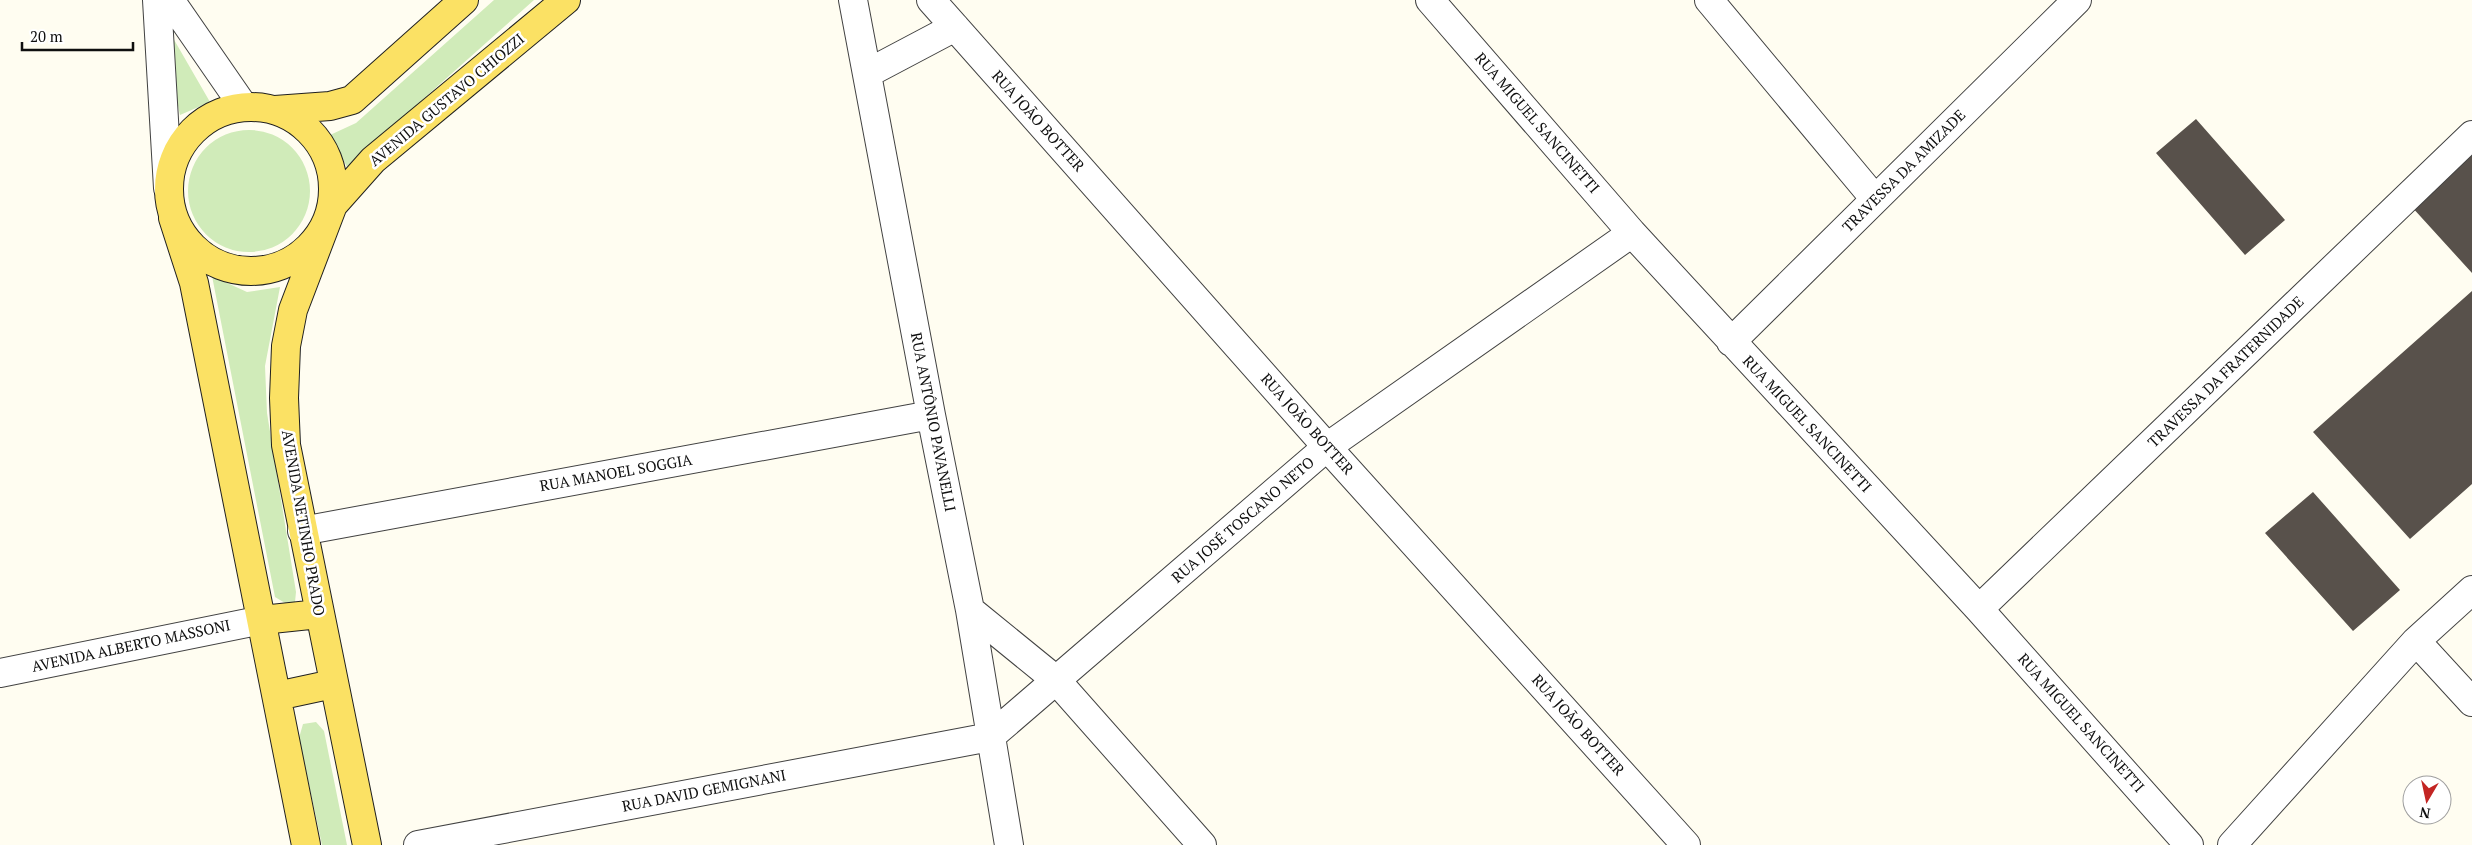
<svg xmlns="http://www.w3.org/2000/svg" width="2472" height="845" viewBox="0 0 2472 845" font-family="'PT Serif',serif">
<rect width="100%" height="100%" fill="#fffdf1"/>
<path fill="#d0ebb9" d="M494 0H534L347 167 330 135 356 123Z
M158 12 210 102 180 115Z
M188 191a61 61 0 1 1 122 0a61 61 0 1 1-122 0Z
M212 276 247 292 280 287 265 366 267 413 296 592 295 602 285 603 275 597Z
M316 722 324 731 347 845H322L299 738 303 724Z"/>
<path fill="#58514b" d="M2196 119 2285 220 2245 255 2156 153Z
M2472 152V273L2411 206Z
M2472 291V484L2410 539 2313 432Z
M2313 492 2400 590 2353 631 2265 533Z"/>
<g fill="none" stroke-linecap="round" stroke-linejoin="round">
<defs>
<path id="minor" d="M157 0 168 188
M170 0 244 107
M853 0 931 415 970 610 1009 845
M931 0 1327 447 1686 845
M1430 0 1632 233 1979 609 2189 845
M1709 0 1875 199
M868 73 955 27
M1731 342 2077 0
M302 531 931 415
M1979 609 2472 135
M970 610 1056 680 1202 845
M2416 641 2472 702
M0 673 262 620
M418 845 990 737 1327 447 1632 233
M2232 845 2416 641 2472 590"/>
<path id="major" d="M169 189a82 82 0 1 1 164 0a82 82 0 1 1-164 0Z
M275 110 330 106 352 100 464 0
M173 218 194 283 306 845
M262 620 319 614
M277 696 333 684
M367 845 286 445 284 398 286 346 293 310 333 205 373 160 566 0"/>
</defs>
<use href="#minor" stroke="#424242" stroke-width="30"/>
<use href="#major" stroke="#202020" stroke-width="30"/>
<use href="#minor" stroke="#fff" stroke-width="28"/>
<use href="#major" stroke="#fbe164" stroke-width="28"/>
</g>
<g text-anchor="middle" stroke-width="5" stroke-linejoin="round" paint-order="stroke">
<g font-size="15" fill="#0f0f0f" stroke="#fff">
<text transform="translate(447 100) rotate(-40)" y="5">AVENIDA GUSTAVO CHIOZZI</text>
<text transform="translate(1038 121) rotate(48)" y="5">RUA JOÃO BOTTER</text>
<text transform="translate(1537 123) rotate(49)" y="5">RUA MIGUEL SANCINETTI</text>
<text transform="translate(1904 171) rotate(-45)" y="5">TRAVESSA DA AMIZADE</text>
<text transform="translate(2226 372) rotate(-44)" y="5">TRAVESSA DA FRATERNIDADE</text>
<text transform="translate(933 422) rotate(79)" y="5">RUA ANTÔNIO PAVANELLI</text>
<text transform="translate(1307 424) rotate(48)" y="5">RUA JOÃO BOTTER</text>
<text transform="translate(1807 424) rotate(47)" y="5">RUA MIGUEL SANCINETTI</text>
<text transform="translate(616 473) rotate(-10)" y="5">RUA MANOEL SOGGIA</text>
<text transform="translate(1243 520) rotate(-41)" y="5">RUA JOSÉ TOSCANO NETO</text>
<text transform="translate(303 523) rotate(80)" y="5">AVENIDA NETINHO PRADO</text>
<text transform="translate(131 646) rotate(-12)" y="5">AVENIDA ALBERTO MASSONI</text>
<text transform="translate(2081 723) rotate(48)" y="5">RUA MIGUEL SANCINETTI</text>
<text transform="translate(1578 725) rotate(48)" y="5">RUA JOÃO BOTTER</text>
<text transform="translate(704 791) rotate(-11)" y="5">RUA DAVID GEMIGNANI</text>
</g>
</g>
<g transform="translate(2427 800) rotate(189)"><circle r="24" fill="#ffffff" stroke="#9f9f9f"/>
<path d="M0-4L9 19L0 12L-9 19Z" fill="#c32523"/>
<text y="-8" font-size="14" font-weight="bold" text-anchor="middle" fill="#0f0f0f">N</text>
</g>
<path d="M22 42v8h111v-8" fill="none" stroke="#0f0f0f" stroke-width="2.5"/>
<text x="30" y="42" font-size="15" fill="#0f0f0f" stroke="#ffffff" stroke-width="4" paint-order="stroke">20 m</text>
</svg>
